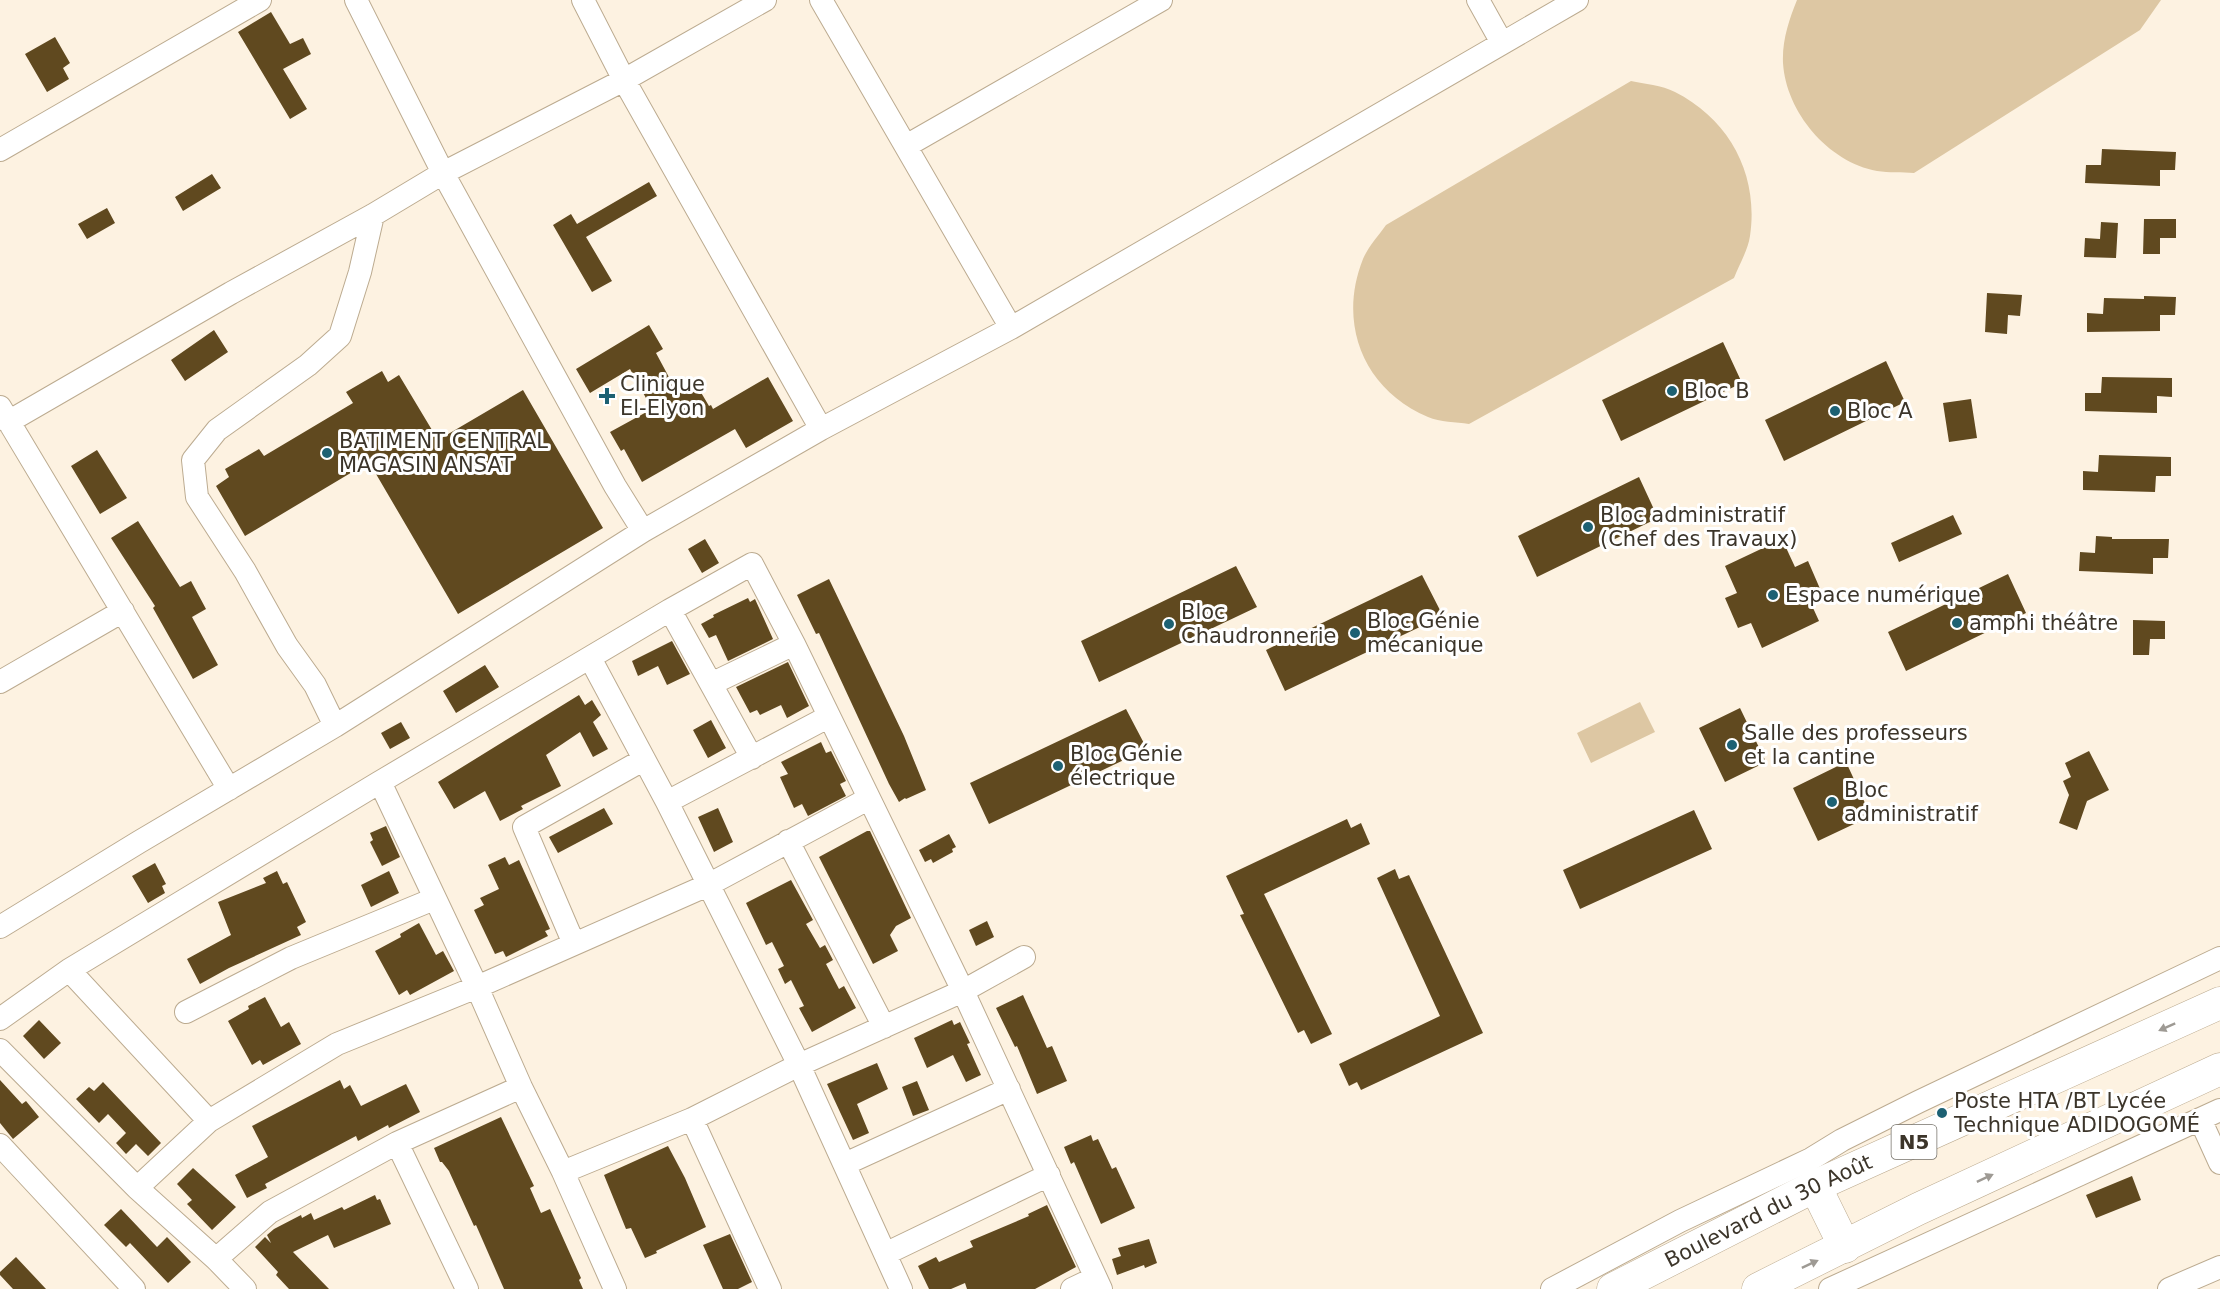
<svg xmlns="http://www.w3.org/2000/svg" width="2220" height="1289" viewBox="0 0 2220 1289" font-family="'DejaVu Sans',sans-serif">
<rect width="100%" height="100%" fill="#fdf2e1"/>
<path fill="#ddc7a3" d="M1797 0H2161L2140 30 1914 173C1902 172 1889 173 1877 171 1828 162 1786 112 1783 63 1782 40 1789 20 1797 0Z
M1631 81C1644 84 1662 85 1675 92 1730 120 1759 175 1750 236 1748 250 1739 265 1734 278L1469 424C1456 422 1440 422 1428 417 1364 390 1337 324 1363 259 1368 247 1379 235 1386 225Z
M1640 702 1655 732 1591 763 1577 733Z"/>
<path fill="#60491f" d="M271 12 290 44 303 38 311 54 283 69 307 109 290 119 238 32Z
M55 37 70 63 63 68 69 79 47 92 25 54Z
M2102 149 2176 152 2175 170H2160V186L2085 183 2086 165H2101Z
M212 174 221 188 183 211 175 197Z
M649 182 657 196 586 237 612 281 592 292 553 225 571 214 577 224Z
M107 208 115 223 87 239 78 224Z
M2144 219H2176V238H2160V254H2143Z
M2101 222 2118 223 2116 258 2084 257 2085 238 2100 239Z
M1987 293 2022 295 2020 316 2008 315 2007 334 1985 332Z
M2144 296 2176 297 2175 315H2160V331L2087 332V313L2103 314 2104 298 2144 299Z
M649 325 663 349 656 353 678 394 696 384 709 406 711 405 713 409 768 377 793 421 746 448 735 429 642 482 624 449 621 451 610 432 652 409 630 369 590 393 576 369Z
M214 330 228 352 185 381 171 360Z
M1723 342 1742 383 1621 441 1602 400Z
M1886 361 1905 402 1784 461 1765 420Z
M382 371 388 382 399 375 438 440 523 390 603 528 458 614 369 462 245 536 216 486 229 477 225 469 259 449 264 456 353 403 346 392Z
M2102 377 2172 378V397L2157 396V413L2085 411V393H2101Z
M1971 399 1977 438 1949 442 1943 403Z
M97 450 127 498 100 514 71 466Z
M2099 455 2171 457V476H2156L2155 492 2083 490V471L2098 472Z
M1639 477 1658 518 1537 577 1518 536Z
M1953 515 1962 534 1899 562 1891 543Z
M138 521 180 587 191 581 206 609 192 617 218 665 193 679 153 608 155 606 111 538Z
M2096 536 2112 537V539H2169L2168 558H2153V574L2079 571 2080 552 2095 553Z
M705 539 719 563 702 573 688 549Z
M1782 539 1795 567 1808 561 1821 591 1808 597 1819 621 1762 648 1751 623 1738 628 1725 598 1737 593 1725 566Z
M1236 566 1257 607 1099 682 1081 641Z
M2008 574 2026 613 1906 671 1888 632Z
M1422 575 1443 616 1285 691 1266 650Z
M829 579 904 736 926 790 906 799 905 798 899 802 889 784 819 633 816 634 797 595Z
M748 598 750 602 755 599 773 639 728 661 716 635 709 638 701 624 714 617 713 615Z
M2133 620 2165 621V639H2150L2149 655H2133Z
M672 641 690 674 667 685 658 666 638 676 632 661Z
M788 662 809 706 787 718 781 705 760 715 757 710 750 713 736 687Z
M485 665 499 687 456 713 443 691Z
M579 695 585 705 592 700 601 715 593 722 608 749 593 757 580 732 546 755 561 786 521 806 523 809 500 821 485 791 454 809 438 782Z
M1740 708 1766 762 1725 782 1699 728Z
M1126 709 1147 749 989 824 970 783Z
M711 720 726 748 708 758 693 730Z
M401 722 410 738 390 749 381 733Z
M821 742 826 753 831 751 846 781 840 784 846 796 808 816 802 804 794 808 780 777 788 774 781 762Z
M2089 751 2109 790 2087 801 2077 830 2059 823 2069 795 2063 781 2071 777 2065 763Z
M1846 762 1871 816 1818 841 1793 788Z
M604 808 613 824 558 853 549 837Z
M718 808 733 842 714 852 698 817Z
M1694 810 1712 849 1580 909 1563 870Z
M1347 819 1351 828 1361 823 1370 844 1264 894 1332 1034 1311 1044 1304 1030 1298 1033 1240 915 1244 914 1226 876Z
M386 826 400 857 382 866 370 842 373 840 370 833Z
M867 831H870L911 918 896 926 890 935 898 951 873 964 819 857Z
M949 834 956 847 952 849 953 852 933 863 931 859 925 862 919 850Z
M505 857 509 865 519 860 550 929 545 931 548 936 506 957 503 951 495 954 474 910 484 905 480 898 499 889 488 865Z
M155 863 166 884 162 886 165 893 148 903 132 876Z
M1395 869 1399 879 1409 875 1483 1033 1361 1090 1357 1082 1349 1086 1339 1064 1440 1016 1377 878Z
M277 871 283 884 287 882 306 922 297 927 301 935 229 968 200 984 187 959 231 935 218 902 266 883 263 878Z
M389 871 399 893 371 907 361 885Z
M791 880 813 920 806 924 820 948 825 945 833 960 826 964 839 989 844 986 856 1008 812 1032 799 1008 804 1006 791 980 785 984 778 969 784 966 772 942 766 945 746 903Z
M987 921 994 937 976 946 969 930Z
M419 923 436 955 443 951 454 971 410 995 407 990 399 995 375 951 401 937 400 934Z
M1023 995 1047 1048 1052 1046 1067 1081 1037 1094 1017 1046 1015 1047 996 1008Z
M265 997 281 1027 289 1022 301 1044 263 1065 260 1060 252 1065 228 1021 249 1009 248 1006Z
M39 1020 61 1043 44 1059 23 1036Z
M952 1020 954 1025 960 1022 970 1043 967 1044 981 1075 966 1082 953 1055 927 1068 914 1038Z
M877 1063 888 1089 857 1104 869 1133 853 1140 827 1084Z
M0 1080 22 1104 26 1101 39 1117 13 1139 0 1123Z
M340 1080 344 1089 350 1085 361 1106 406 1084 420 1112 389 1128 388 1125 358 1141 356 1136 265 1184 267 1188 247 1198 235 1175 268 1157 252 1126Z
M917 1081 929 1110 913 1116 902 1087Z
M103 1082 161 1143 148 1156 136 1144 126 1154 116 1143 126 1133 108 1114 99 1123 76 1099 89 1087 94 1091Z
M501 1117 534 1186 530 1188 541 1213 550 1209 581 1278 579 1280 583 1289H504L476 1225 474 1226 449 1171 442 1162H440L434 1148Z
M1091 1135 1093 1141 1098 1139 1112 1169 1116 1167 1135 1208 1101 1224 1074 1162 1071 1164 1064 1147Z
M668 1146 685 1178 706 1227 656 1251 657 1253 645 1258 631 1228 626 1229 604 1175Z
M193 1168 236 1207 212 1230 187 1204 192 1200 177 1184Z
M2132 1176 2141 1200 2096 1218 2086 1195Z
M375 1195 377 1200 380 1199 391 1224 334 1248 328 1235 293 1252 329 1289H289L276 1275 278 1272 255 1247 265 1237 271 1243 267 1235 274 1229 301 1215 302 1218 311 1213 314 1220 342 1207 344 1210Z
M1047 1205 1076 1267 1035 1289H967L965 1283 951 1289H929L918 1266 936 1257 939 1262 973 1247 970 1241 1029 1216 1028 1214Z
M121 1209 157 1247 167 1237 191 1262 168 1283 130 1243 126 1247 104 1225Z
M730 1234 752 1282 738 1289H723L703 1245Z
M1149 1239 1157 1263 1145 1268 1144 1265 1117 1275 1112 1259 1121 1256 1118 1248Z
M16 1257 46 1289H13L0 1275V1272Z"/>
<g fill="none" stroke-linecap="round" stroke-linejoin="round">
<defs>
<path id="minor" d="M356 0 443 173 615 486 643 531
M583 0 624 80 821 429
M821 0 1011 328
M1478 0 1502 43
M906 146 1161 0
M0 150 260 0
M0 407 229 789
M8 422 231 293 373 215 443 173 624 80 765 0
M670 610 752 758
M590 658 667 802 799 1065 901 1289
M0 682 123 611
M711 684 794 644
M335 726 315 685 287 646 245 571 197 497 193 460 217 430 308 365 340 336 360 272 373 215
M667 802 828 717
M788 841 884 1027
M0 927 139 842 335 726 643 531 821 429 1011 328 1577 0
M574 944 524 827 643 760
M69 970 209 1121
M186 1012 291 958 434 899
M0 1019 69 970 380 782
M0 1050 137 1188 216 1259 245 1289
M692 1119 770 1289
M2200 1119 2220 1163
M397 1143 467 1289
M0 1145 134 1289
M845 1164 1009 1089
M563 1172 692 1119 799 1065 963 991 1024 957
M137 1188 209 1121 337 1044 477 987 708 885 868 799
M885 1254 1049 1175
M216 1259 270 1212 397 1143 521 1087
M615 1289 563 1172 521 1087 477 987 380 782 670 610 752 564 794 644 963 991 1101 1289
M1072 1289 1095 1278
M1552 1289 1680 1221 1811 1159 1842 1140 1918 1102 2220 958
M1830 1289 2220 1110
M2169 1289 2220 1267"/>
<g id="highway">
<path d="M1815 1186 1845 1247"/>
<path id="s1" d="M1613 1289 1815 1186 2220 1003"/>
<path d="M1758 1289 1918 1209 2220 1069"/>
</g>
</defs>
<use href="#minor" stroke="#bcab90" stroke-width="24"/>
<use href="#highway" stroke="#bcab90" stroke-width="33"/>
<use href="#minor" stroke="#fff" stroke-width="22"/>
<use href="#highway" stroke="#fff" stroke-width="32"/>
</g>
<defs><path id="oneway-solid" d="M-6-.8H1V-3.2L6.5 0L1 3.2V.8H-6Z" transform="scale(1.5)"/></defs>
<g fill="#9e9a94">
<use href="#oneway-solid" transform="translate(2167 1027) rotate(156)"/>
<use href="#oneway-solid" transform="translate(1985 1178) rotate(-25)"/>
<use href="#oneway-solid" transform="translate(1810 1264) rotate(-25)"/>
</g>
<g fill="#1d6173" stroke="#fff" stroke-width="2">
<circle cx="1672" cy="391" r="6"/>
<path d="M604 387h6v6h6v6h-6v6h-6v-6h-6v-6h6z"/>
<circle cx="1835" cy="411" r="6"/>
<circle cx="327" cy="453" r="6"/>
<circle cx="1588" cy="527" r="6"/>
<circle cx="1773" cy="595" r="6"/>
<circle cx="1957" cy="623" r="6"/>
<circle cx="1169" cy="624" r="6"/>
<circle cx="1355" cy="633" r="6"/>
<circle cx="1732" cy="745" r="6"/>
<circle cx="1058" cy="766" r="6"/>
<circle cx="1832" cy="802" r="6"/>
<circle cx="1942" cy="1113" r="6"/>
</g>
<g text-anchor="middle" stroke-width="6" stroke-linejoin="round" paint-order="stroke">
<rect fill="#fff" stroke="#76726a" stroke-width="1.5" x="1891.5" y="1125" width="45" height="34" rx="4.5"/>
<g font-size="20" font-weight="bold" fill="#3c352a">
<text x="1914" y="1149">N5</text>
</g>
<g font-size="21" fill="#3c352a" stroke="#fff" text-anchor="start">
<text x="620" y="391">Clinique<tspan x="620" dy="24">El-Elyon</tspan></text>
<text x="1684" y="398">Bloc B</text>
<text x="1847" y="418">Bloc A</text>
<text x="339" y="448">BATIMENT CENTRAL<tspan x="339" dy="24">MAGASIN ANSAT</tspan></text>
<text x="1600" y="522">Bloc administratif<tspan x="1600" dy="24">(Chef des Travaux)</tspan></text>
<text x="1785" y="602">Espace numérique</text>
<text x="1181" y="619">Bloc<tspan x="1181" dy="24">Chaudronnerie</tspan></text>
<text x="1367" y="628">Bloc Génie<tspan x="1367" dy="24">mécanique</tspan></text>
<text x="1969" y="630">amphi théâtre</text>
<text x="1744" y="740">Salle des professeurs<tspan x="1744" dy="24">et la cantine</tspan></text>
<text x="1070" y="761">Bloc Génie<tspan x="1070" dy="24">électrique</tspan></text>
<text x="1844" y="797">Bloc<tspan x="1844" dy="24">administratif</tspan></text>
<text x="1954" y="1108">Poste HTA /BT Lycée<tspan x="1954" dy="24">Technique ADIDOGOMÉ</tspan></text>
</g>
<g font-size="21" fill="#3c352a" stroke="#fff">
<text dy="7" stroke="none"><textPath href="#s1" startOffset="174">Boulevard du 30 Août</textPath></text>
</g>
</g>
</svg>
